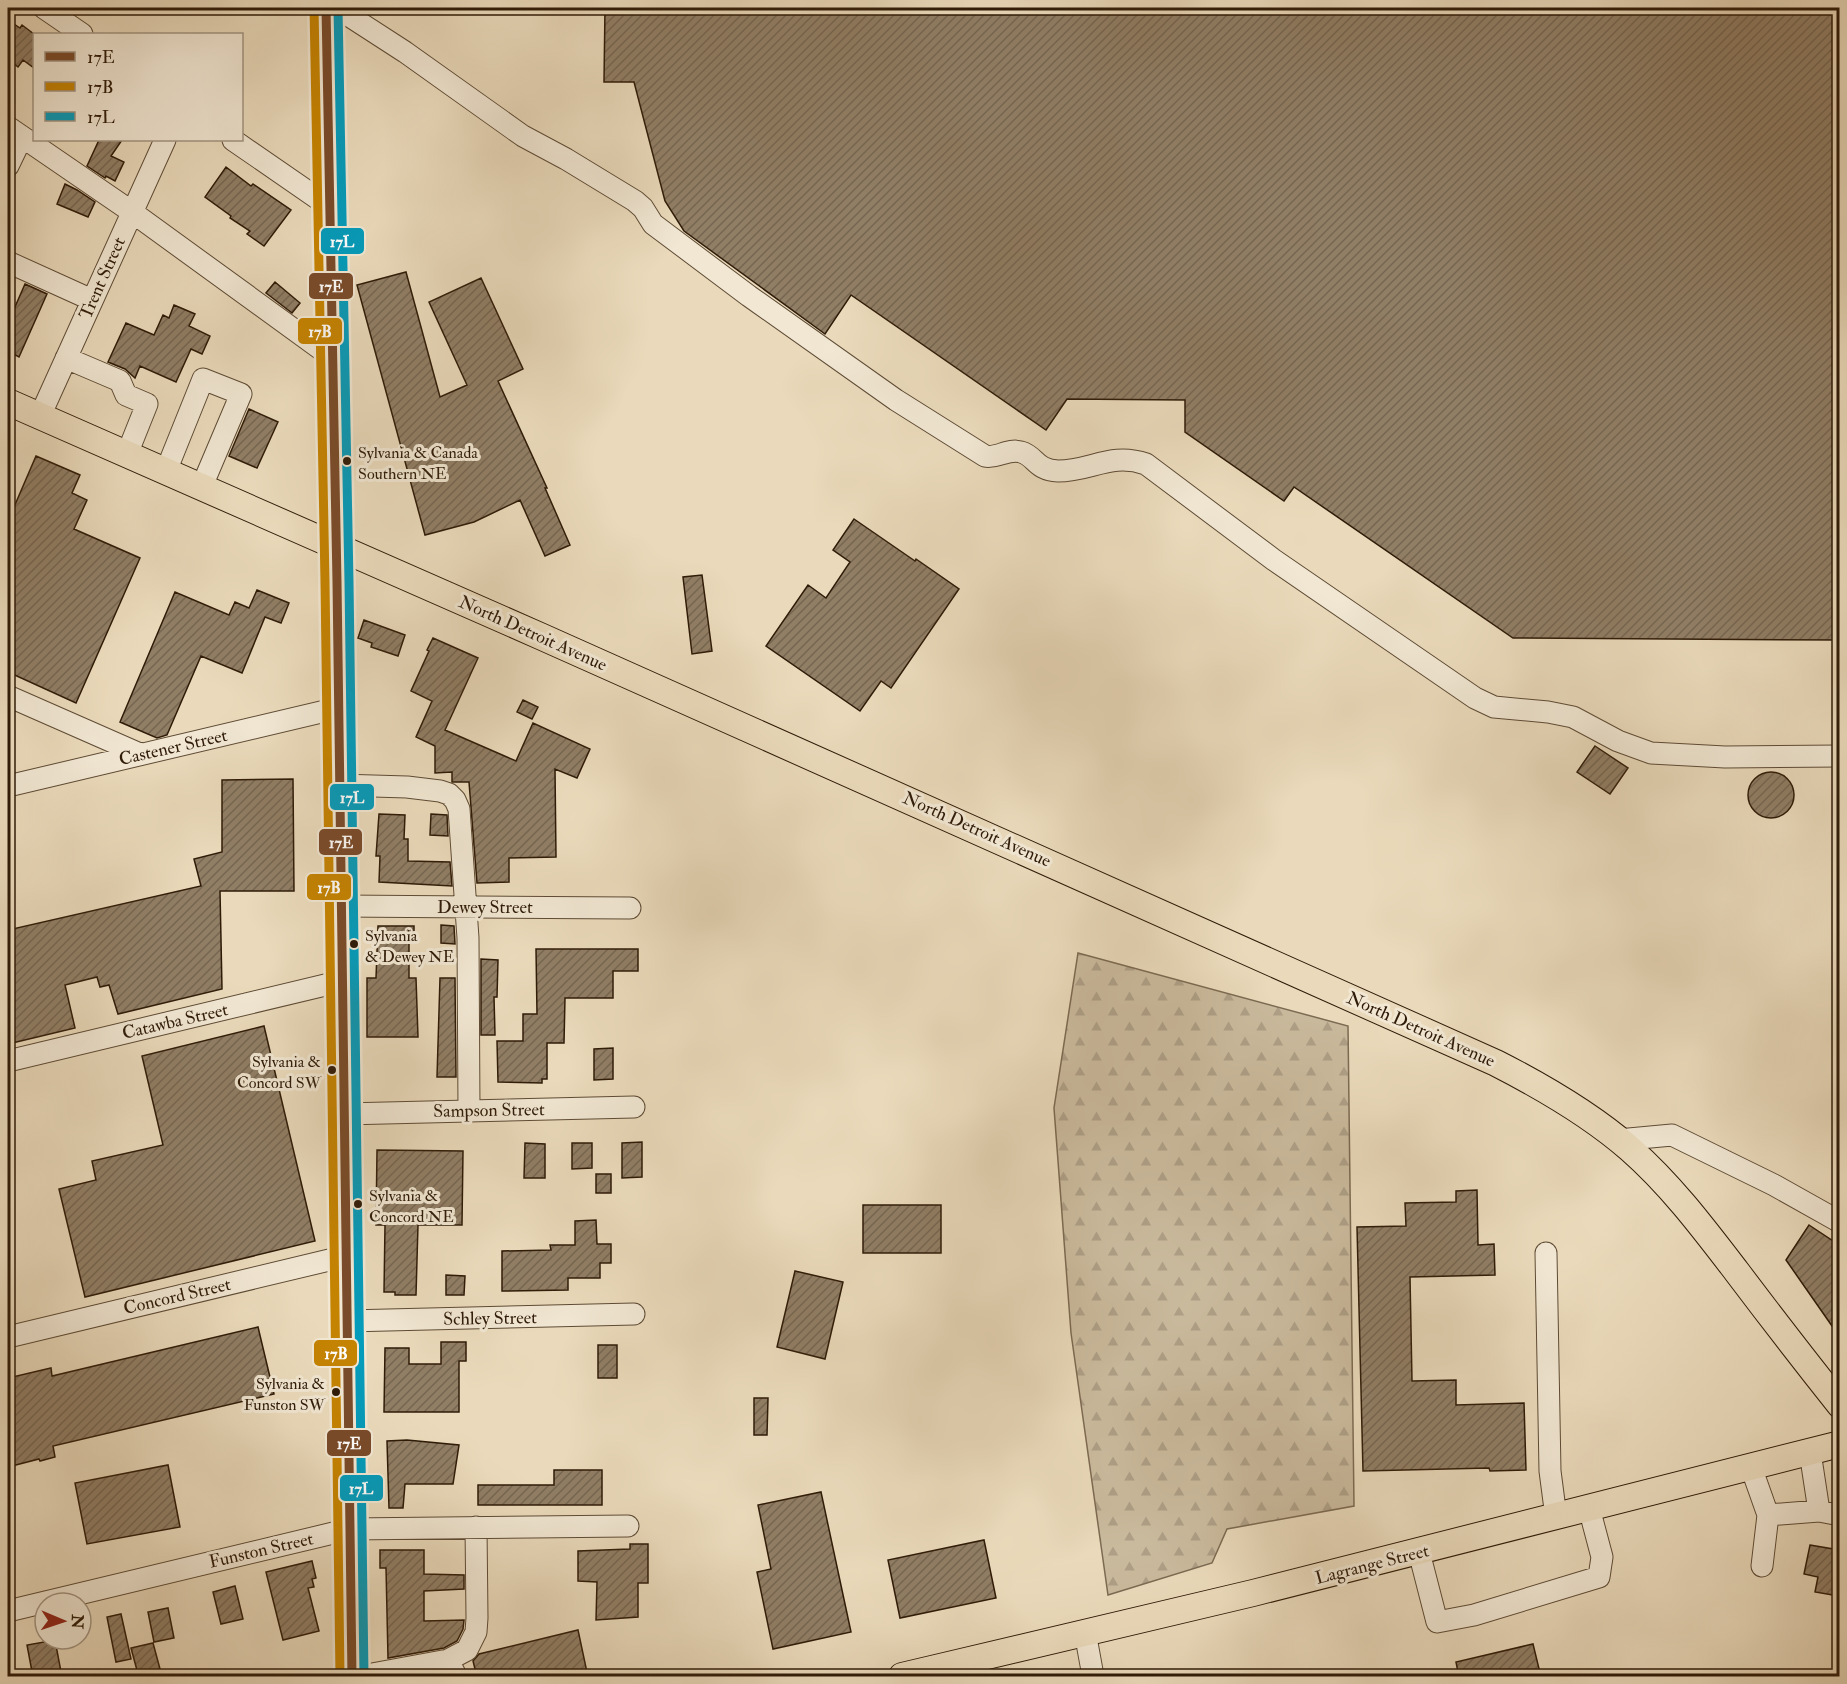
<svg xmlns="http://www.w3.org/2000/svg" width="1847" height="1684" viewBox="0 0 1847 1684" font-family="'IM FELL Double Pica',serif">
<defs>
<pattern id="forest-firs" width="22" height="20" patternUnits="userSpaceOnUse" patternTransform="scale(1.5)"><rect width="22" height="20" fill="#caba9d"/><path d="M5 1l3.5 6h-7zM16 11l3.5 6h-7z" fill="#ae9f86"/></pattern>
<pattern id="building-hatch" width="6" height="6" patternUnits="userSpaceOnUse" patternTransform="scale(1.5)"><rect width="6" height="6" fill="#907e65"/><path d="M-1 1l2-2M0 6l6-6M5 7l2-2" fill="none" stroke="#766651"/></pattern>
</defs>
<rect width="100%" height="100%" fill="#eadabb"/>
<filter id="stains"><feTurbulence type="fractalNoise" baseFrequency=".00333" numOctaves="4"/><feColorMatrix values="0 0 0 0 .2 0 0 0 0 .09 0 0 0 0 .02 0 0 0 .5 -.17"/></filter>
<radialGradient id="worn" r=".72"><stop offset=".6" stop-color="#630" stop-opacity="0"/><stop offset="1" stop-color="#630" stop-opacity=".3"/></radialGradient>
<path fill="url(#forest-firs)" stroke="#7c6a52" stroke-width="1.5" d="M1078 953 1348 1026 1354 1506 1227 1529 1212 1563 1108 1595 1071 1333 1054 1108Z"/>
<path fill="url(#building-hatch)" stroke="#2f1b08" stroke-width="1.5" d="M605 8H1839V640L1513 638 1294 487 1284 501 1185 432V400L1067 399 1046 430 851 295 825 334 684 231 665 201 634 82H604Z
M8 20 20 28 22 25 34 34V68L23 60 18 67 8 59Z
M99 140H122L111 156 124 162 115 181 106 176 105 178 87 166Z
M226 167 251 186 253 184 291 210 264 246 247 234 250 231 230 218 231 216 205 197Z
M65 184 77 190 95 202 88 217 57 204Z
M406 272 440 397 467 385 429 302 481 278 523 369 498 381 547 488H545L570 545 545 556 520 500 474 522 425 535 357 285Z
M275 282 300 303 292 313 266 293Z
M25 284 47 294 19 357 8 351V323Z
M174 305 195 314 189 326 210 336 202 354 191 349 176 382 140 366 135 378 125 369 108 362 126 323 154 335 163 315 169 318Z
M249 409 278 422 257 468 229 456Z
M36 456 80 475 72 493 87 500 74 529 140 558 76 703 8 672V521Z
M854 519 915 561 916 559 959 589 891 688 881 681 860 711 766 646 808 585 826 598 850 562 833 550Z
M702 575 712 651 692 654 683 577Z
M257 590 289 603 281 623 265 617 242 673 201 656 167 735 157 738 120 722 175 592 229 615 235 602 249 608Z
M364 620 405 635 398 656 371 647 372 643 358 638Z
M433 638 478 658 445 730 516 761 533 723 590 749 577 778 555 769 556 857 509 858V882L477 883 469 782H452V772L435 773V746L416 737 432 701 411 691 429 651 427 650Z
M523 700 538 707 532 719 517 712Z
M1595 746 1628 768 1610 794 1577 772Z
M1748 795a23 23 0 1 1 46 0a23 23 0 1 1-46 0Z
M293 779 294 891H220L222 989 118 1014 109 985 100 987 97 977 65 985 75 1028 8 1044V930L201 886 194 859 222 852V780Z
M379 814 405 815 404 839H408V861L450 862 452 886 379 882 380 856H376Z
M431 814 447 815 448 836 430 835Z
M441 925 454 926 455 944 441 943Z
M378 926H414V942H409V978H416L418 1037H367V978H376Z
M536 949H638V971H613V998H565L564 1043H547V1079H542V1083L498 1082 497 1041H523V1014H537Z
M481 959 498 960 497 997H494L495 1035H481Z
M440 978H455L456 1077H437Z
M264 1026 315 1241 85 1297 59 1189 96 1180 92 1161 163 1145 142 1056Z
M613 1048V1079L594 1080V1049Z
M642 1142V1177L622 1178V1143Z
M525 1143 545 1144V1178H524Z
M572 1143H592V1168L572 1169Z
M377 1150 463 1151 462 1225H418L416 1295H395V1292H384L385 1225H376Z
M596 1174H611V1193H596Z
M1477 1190 1478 1245 1494 1244 1495 1275 1410 1277 1412 1381 1456 1380V1405L1524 1403 1526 1470 1490 1471 1489 1468 1363 1471 1357 1227 1406 1226 1405 1203 1456 1202V1191Z
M863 1205H941V1253H863Z
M596 1220 597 1244H611V1263H600V1278H568V1290L502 1291V1251L551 1250 550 1245H575V1221Z
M1809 1225 1839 1245V1336L1786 1260Z
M795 1271 843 1282 825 1359 777 1347Z
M446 1275 465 1276 464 1295H446Z
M258 1327 274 1394 53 1446 55 1457 40 1461 39 1459 8 1467V1378L51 1368 52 1376Z
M441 1342H466V1361H459V1412H384L385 1348H409V1364H441Z
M598 1345H617V1378H598Z
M754 1398H768L767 1435H754Z
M407 1440 459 1445 453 1484H405L403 1508H389L387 1441Z
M168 1465 180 1527 87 1544 75 1483Z
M554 1470H602V1505H478V1485H554Z
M821 1492 851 1632 773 1649 757 1572 771 1569 758 1505Z
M984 1540 996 1598 900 1618 888 1560Z
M630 1544H648V1583H638V1617L596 1620 597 1582 578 1581V1551L630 1549Z
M1810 1545 1839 1550V1596L1815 1592 1818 1577 1804 1574Z
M380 1550H424V1574L464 1575V1589L424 1591V1621L464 1620 463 1629 457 1641 444 1648 388 1658 386 1568H380Z
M312 1561 316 1578 312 1579 314 1587 308 1588 319 1631 283 1640 266 1572Z
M235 1586 243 1619 221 1624 213 1592Z
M168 1608 174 1638 154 1642 148 1612Z
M121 1614 131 1659 116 1662 107 1617Z
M578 1630 588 1677H477L473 1661 479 1654Z
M55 1640 62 1677H33L27 1645Z
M153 1643 160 1669 138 1674 131 1648Z
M1533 1644 1541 1677H1459L1456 1662Z"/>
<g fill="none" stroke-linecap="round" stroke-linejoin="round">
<defs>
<path id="minor" d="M44 8 82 34
M337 8 405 52 523 136 566 159 635 201 643 208 653 224 749 296 896 400 985 456C997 459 1008 448 1021 452 1036 456 1035 470 1058 471 1091 471 1111 452 1146 464L1274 560 1475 698 1494 707 1548 712 1573 717 1618 741 1651 753 1725 757 1840 756
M8 127 132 212 333 358
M233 140 330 207
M8 166 22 137
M8 262 92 300
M66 358 120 381 126 395 147 404 127 454
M40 416 165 140
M166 471 203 379 241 394 202 486
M8 696 140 754
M339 785 407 787 440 791 449 794 455 800 459 809 468 938 469 1111
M8 786 338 708
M341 906 630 908
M8 1061 342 981
M344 1114 634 1107
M1618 1140 1672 1135 1774 1185 1840 1222
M1546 1253 1550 1471 1556 1517
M347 1321 634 1314
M8 1337 346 1256
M1810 1452 1819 1511
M1751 1467 1768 1515
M1419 1552 1437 1622 1474 1615 1599 1577 1602 1557 1589 1508
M1762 1566 1768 1515 1819 1511 1840 1515
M8 1611 350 1529 628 1526
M1085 1632 1093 1676
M448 1660 467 1650 476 1632 477 1618 476 1527
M361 1676 448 1660 456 1676"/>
<path id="major" d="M326 8 337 582 352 1676
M8 402C505 620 1002 839 1496 1063 1543 1087 1590 1114 1630 1149 1671 1185 1704 1229 1737 1272 1771 1317 1805 1361 1840 1405
M902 1676 1253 1593 1840 1444"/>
</defs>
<use href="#minor" stroke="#5e4b35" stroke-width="23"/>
<use href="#major" stroke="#2f1b08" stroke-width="28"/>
<use href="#minor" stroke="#f1e7d3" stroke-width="21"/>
<use href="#major" stroke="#eadabb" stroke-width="26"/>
<defs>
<path id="bus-1" d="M326 8 337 582 352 1676"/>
<path id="bus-2" d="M314 8 325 582 340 1676"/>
<path id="bus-3" d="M338 8 349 582 364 1676"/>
</defs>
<use href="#bus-1" stroke="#f1e7d3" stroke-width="14"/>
<use href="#bus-2" stroke="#f1e7d3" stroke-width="14"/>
<use href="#bus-3" stroke="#f1e7d3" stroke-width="14"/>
<use href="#bus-1" stroke="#7a4b2a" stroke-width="9"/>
<use href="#bus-2" stroke="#c58302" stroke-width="9"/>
<use href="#bus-3" stroke="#059bba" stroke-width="9"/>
</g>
<g fill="#2f1b08" stroke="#f1e7d3" stroke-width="2">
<circle cx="347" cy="461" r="5"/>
<circle cx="354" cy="944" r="5"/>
<circle cx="332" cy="1070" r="5"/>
<circle cx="358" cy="1204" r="5"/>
<circle cx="336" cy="1392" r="5"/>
</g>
<g text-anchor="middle" stroke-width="6" stroke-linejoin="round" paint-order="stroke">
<g font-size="16" fill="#2f1b08" stroke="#f1e7d3" text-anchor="start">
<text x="358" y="458">Sylvania &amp; Canada<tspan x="358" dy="21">Southern NE</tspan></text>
<text x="365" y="941">Sylvania<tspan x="365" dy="21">&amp; Dewey NE</tspan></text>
<text x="321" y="1067" text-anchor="end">Sylvania &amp;<tspan x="321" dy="21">Concord SW</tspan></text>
<text x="369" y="1201">Sylvania &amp;<tspan x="369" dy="21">Concord NE</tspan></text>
<text x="325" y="1389" text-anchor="end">Sylvania &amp;<tspan x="325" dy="21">Funston SW</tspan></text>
</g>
<g font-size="18" fill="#2f1b08" stroke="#f1e7d3">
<text transform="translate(102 278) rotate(-66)" y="6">Trent Street</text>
<text transform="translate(533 633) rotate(24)" y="6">North Detroit Avenue</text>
<text transform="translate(173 747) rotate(-13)" y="6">Castener Street</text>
<text transform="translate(977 829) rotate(24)" y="6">North Detroit Avenue</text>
<text x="485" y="913">Dewey Street</text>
<text transform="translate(175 1021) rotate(-13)" y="6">Catawba Street</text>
<text transform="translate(1421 1029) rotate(24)" y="6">North Detroit Avenue</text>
<text transform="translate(489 1110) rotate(-1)" y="6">Sampson Street</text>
<text transform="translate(177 1296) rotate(-13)" y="6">Concord Street</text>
<text transform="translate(490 1318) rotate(-1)" y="6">Schley Street</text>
<text transform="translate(261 1550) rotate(-13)" y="6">Funston Street</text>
<text transform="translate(1372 1564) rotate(-14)" y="6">Lagrange Street</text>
</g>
</g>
<g stroke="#f1e7d3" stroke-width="2">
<rect x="320" y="227" width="45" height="28" rx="6" fill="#059bba"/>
<rect x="308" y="272" width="46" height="28" rx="6" fill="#7a4b2a"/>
<rect x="297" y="317" width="46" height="28" rx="6" fill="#c58302"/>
<rect x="329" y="783" width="46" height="28" rx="6" fill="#059bba"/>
<rect x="318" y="828" width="45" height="28" rx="6" fill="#7a4b2a"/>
<rect x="306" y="873" width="46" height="28" rx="6" fill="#c58302"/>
<rect x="313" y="1339" width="45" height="28" rx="6" fill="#c58302"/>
<rect x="326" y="1429" width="46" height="28" rx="6" fill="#7a4b2a"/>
<rect x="339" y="1474" width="45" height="28" rx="6" fill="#059bba"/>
</g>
<g font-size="16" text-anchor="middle" font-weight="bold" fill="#fff">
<text x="342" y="247">17L</text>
<text x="331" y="292">17E</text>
<text x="320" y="337">17B</text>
<text x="352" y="803">17L</text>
<text x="341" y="848">17E</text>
<text x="329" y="893">17B</text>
<text x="336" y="1359">17B</text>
<text x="349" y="1449">17E</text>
<text x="361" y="1494">17L</text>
</g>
<rect width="1847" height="1684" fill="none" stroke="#eadabb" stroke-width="30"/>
<rect x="9" y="9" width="1829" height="1666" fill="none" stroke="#2f1b08" stroke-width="3"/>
<rect x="15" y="15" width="1817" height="1654" fill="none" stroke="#2f1b08" stroke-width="1.5"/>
<rect x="33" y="33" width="210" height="108" fill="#f1e7d3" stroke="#a39582" stroke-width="1.5"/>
<rect x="45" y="52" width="30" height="9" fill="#7a4b2a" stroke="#a39582" stroke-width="1.5"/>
<text x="87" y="63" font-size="18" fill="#2f1b08">17E</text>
<rect x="45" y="82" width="30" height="9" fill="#c58302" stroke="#a39582" stroke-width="1.5"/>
<text x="87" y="93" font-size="18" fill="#2f1b08">17B</text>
<rect x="45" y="112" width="30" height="9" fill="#059bba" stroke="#a39582" stroke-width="1.5"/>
<text x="87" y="123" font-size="18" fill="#2f1b08">17L</text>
<g transform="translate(63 1621) rotate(92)"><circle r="28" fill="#f1e7d3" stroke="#a39582" stroke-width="1.5"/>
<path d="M0-4.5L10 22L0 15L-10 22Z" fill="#8f2418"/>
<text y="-9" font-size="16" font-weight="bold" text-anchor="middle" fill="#2f1b08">N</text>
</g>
<rect width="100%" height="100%" filter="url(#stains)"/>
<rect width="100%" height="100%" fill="url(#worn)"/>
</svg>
